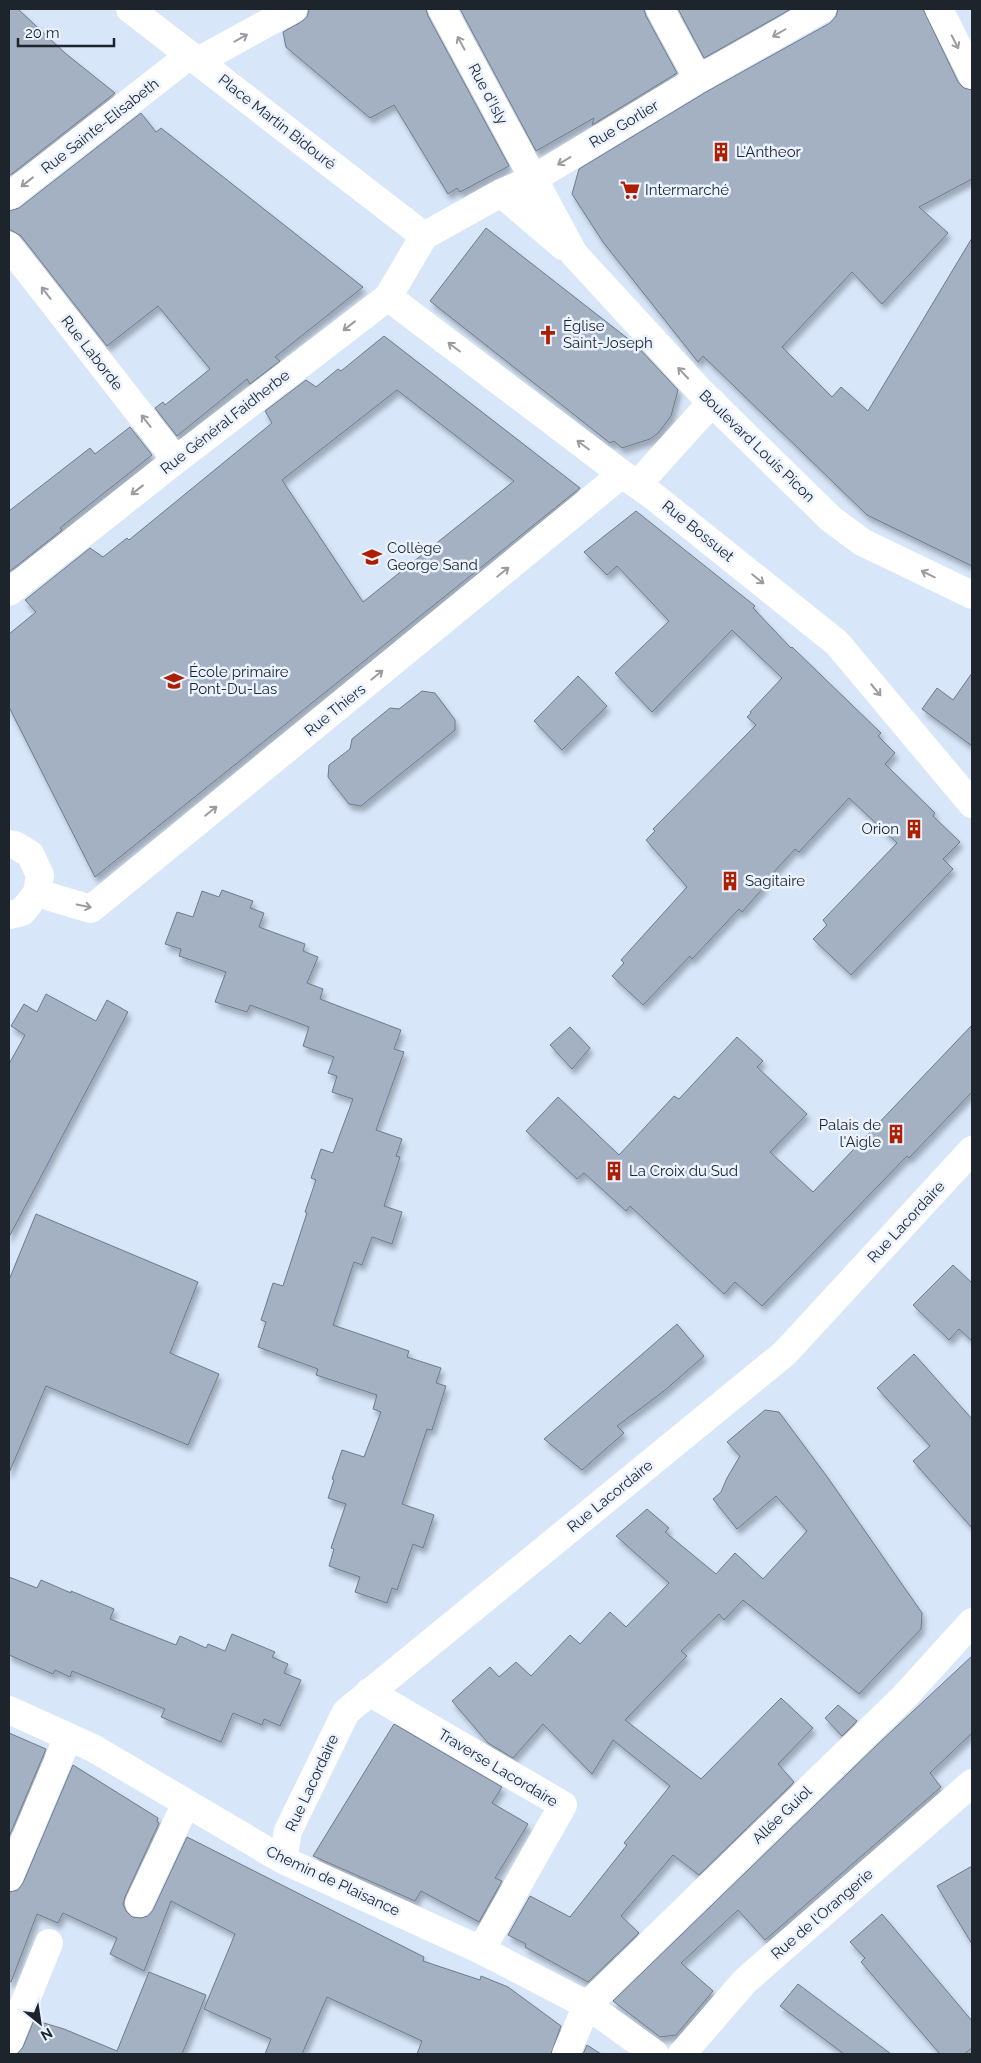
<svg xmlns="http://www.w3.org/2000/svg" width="981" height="2063" viewBox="0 0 981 2063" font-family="Raleway,sans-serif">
<defs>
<filter id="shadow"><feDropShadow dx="3" dy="5.5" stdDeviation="2.5" flood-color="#0004"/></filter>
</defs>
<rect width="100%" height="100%" fill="#d7e6f9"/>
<path fill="#a3b1c3" stroke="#6e7b8c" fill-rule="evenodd" filter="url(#shadow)" d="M9 9H18L65 53 115 93 9 176Z
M309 9H426L428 16 509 166 460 192 457 188 448 194 394 105 370 118 286 47 283 32 301 22 307 17Z
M460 9H644L646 16 677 73 592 125 594 118 536 151Z
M678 9H791L704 58Z
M838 9H923L958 82 964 88 972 90V179L919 207 948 233 882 304 852 272 782 347 832 397 841 387 868 411 972 238V566L867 515 703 356 698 362 603 242 572 194 579 169 706 92 830 23 836 16Z
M141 113 156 132 161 128 363 287 275 357 280 361 250 384 247 379 177 436 155 408 163 402 165 405 210 369 158 306 107 346 21 236 9 229V211L19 208Z
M486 228 636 345 678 390 671 416 658 433 650 439 622 448 614 441 610 443 430 301Z
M384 336 580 488 95 877 9 707V634L36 612 25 600 90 548 103 557 127 538 129 540 272 423 265 411 306 380 316 387 338 369 341 371ZM397 390 514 481 363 602 282 480Z
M130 427 152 455 60 528 62 530 9 572V511L90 448 95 454Z
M636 511 755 606 753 608 791 648 792 647 881 733 878 736 895 753 885 764 935 813 933 816 960 842 943 859 953 869 851 975 813 939 827 925 823 920 897 843 849 798 799 852 795 849 762 885 764 887 742 912 739 909 692 959 690 956 643 1005 612 976 624 963 621 960 687 887 646 840 655 831 653 829 756 725 747 717 751 713 750 712 782 678 732 630 652 712 615 673 669 621 617 566 607 575 584 552Z
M972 673V746L922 709 937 688 953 700Z
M578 676 607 706 562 750 534 721Z
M422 691 435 693 455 720V730L361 806 349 804 328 777 329 765 350 749 352 739 390 708 399 709Z
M222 890 253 901 250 908 264 913 259 927 305 944 303 951 318 957 307 983 323 989 320 999 401 1030 394 1049 404 1052 376 1130 402 1139 396 1156 400 1157 384 1206 402 1212 392 1244 372 1237 362 1265 354 1262 333 1325 409 1351 407 1357 441 1368 436 1383 446 1386 432 1430 427 1429 402 1504 434 1515 423 1548 413 1544 397 1590 392 1588 387 1603 355 1592 360 1577 329 1566 334 1549 331 1548 346 1504 328 1498 334 1480 332 1479 342 1450 364 1457 381 1412 373 1409 377 1395 316 1375 318 1369 258 1347 266 1322 261 1320 273 1283 283 1286 307 1213 305 1212 316 1180 311 1178 321 1149 333 1153 353 1099 332 1092 337 1076 328 1073 334 1057 303 1046 309 1027 250 1005 247 1012 215 1002 226 972 179 956 181 949 165 944 177 912 193 917 202 891 219 897Z
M46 994 96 1021 107 1000 128 1012 9 1237V1064L25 1035 11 1026 24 1004 37 1012Z
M972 1025V1092L909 1158 907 1156 762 1306 735 1282 724 1294 630 1206 626 1211 584 1173 577 1179 526 1131 558 1097 619 1155 674 1096 679 1099 737 1037 763 1061 757 1067 807 1114 770 1152 813 1192Z
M570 1027 590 1048 572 1069 550 1045Z
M36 1214 198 1282 170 1353 219 1374 188 1445 46 1386 9 1473V1280Z
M953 1265 972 1283V1341L959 1329 949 1340 913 1305Z
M677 1324 704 1356 664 1391 617 1426 624 1433 582 1470 544 1439Z
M914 1354 972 1419V1528L913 1461 930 1446 877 1388Z
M765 1410 779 1412 828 1478 922 1613 921 1629 859 1694 743 1600 724 1620 719 1614 681 1651 687 1656 625 1720 701 1779 781 1698 813 1728 778 1764 794 1782 699 1875 673 1855 621 1916 639 1933 588 1982 525 1947 526 1944 508 1935 530 1896 570 1917 627 1845 624 1843 670 1786 613 1740 592 1774 543 1724 513 1758 488 1743 452 1701 490 1667 499 1677 516 1662 531 1676 570 1635 580 1644 610 1612 626 1627 669 1583 616 1536 647 1509 669 1528 665 1532 716 1574 735 1553 763 1579 807 1531 776 1496 737 1529 713 1499 721 1492 727 1478 740 1456 727 1442Z
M9 1577 37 1588 41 1580 71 1593V1591L114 1609 110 1619 176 1645 180 1636 206 1648 208 1644 225 1651 232 1634 275 1652 272 1657 288 1664 284 1673 301 1680 280 1726 264 1719 262 1725 233 1713 221 1742 161 1717 165 1709 72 1671 70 1677 55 1670 53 1674 9 1655Z
M972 1656V1733L930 1773 941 1787 765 1940 738 1910 681 1963 713 1991 676 2035 660 2037 613 2001 880 1742Z
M838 1705 857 1721 842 1736 825 1718Z
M394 1724 502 1787 492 1803 528 1824 495 1878 502 1881 479 1922 421 1891 415 1901 313 1856Z
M9 1733 46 1749 9 1837Z
M73 1765 158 1818 157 1822 159 1823 125 1897 123 1904 126 1911 132 1917 141 1918 148 1916 153 1910 187 1837 424 1957 423 1961 480 1980 481 1976 508 1987 561 2026 551 2054H417L422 2041 327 1997 302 2054H265L271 2039 204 2009 235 1934 171 1901 144 1971 110 1954 117 1938 63 1913 58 1923 37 1914 11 1982 9 1981V1892L18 1890 23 1883Z
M972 1866V1944L937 1886Z
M882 1914 972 2021V2048L964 2054H940L861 1962 865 1958 850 1942Z
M149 1972 206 1995 182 2054H17L23 2047 34 2020 64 2029 117 2051Z
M798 1984 891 2054H844L780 2006Z
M587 2045 601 2054H583Z"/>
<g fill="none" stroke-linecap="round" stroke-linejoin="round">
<path stroke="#fff" stroke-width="28" d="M130 9 424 236
M442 9 574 254 700 391 831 519 862 542 972 595
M660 9 698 79
M939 9 972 75
M198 61 293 9
M501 193 563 246
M9 196 190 55
M424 236 501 193 533 179 698 79 822 9
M9 246 176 460
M388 297 622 474 652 495 837 643 972 804
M638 484 712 402
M9 592 176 460 388 297 424 236
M9 844 15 845 30 854 40 875 37 893 22 912 9 915
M37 893 91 909 622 474
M369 1692 563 1805 481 1950
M9 1710 93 1748 283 1860 481 1950 587 2005 655 2054
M283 1860 288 1831 346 1712 785 1353 972 1150
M9 1877 68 1737
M139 1903 186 1803
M9 2041 49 1943
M566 2054 587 2005 905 1696 972 1622
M682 2054 745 1981 972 1783"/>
</g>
<defs><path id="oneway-shaft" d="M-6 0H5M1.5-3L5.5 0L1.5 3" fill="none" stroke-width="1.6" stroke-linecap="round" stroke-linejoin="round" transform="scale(1.25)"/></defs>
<g stroke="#9a9ca0">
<use href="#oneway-shaft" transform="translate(779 33) rotate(150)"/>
<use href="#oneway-shaft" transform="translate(241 38) rotate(-29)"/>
<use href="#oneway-shaft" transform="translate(955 42) rotate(63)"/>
<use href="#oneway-shaft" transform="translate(461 43) rotate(-118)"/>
<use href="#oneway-shaft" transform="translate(564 161) rotate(149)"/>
<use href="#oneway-shaft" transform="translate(27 182) rotate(142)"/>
<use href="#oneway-shaft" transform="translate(46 293) rotate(-128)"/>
<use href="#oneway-shaft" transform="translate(349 326) rotate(142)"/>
<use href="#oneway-shaft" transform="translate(454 347) rotate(-143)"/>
<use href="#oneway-shaft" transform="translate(683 373) rotate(-133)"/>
<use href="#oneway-shaft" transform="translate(146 421) rotate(-128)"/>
<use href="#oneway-shaft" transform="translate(583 445) rotate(-143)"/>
<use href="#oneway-shaft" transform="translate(137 490) rotate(142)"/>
<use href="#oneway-shaft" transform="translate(503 572) rotate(-39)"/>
<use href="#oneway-shaft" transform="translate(928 574) rotate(-154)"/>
<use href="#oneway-shaft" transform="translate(758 579) rotate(39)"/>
<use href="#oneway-shaft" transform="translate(377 675) rotate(-39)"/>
<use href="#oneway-shaft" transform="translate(876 690) rotate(50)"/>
<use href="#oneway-shaft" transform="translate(211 811) rotate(-39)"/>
<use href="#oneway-shaft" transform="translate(84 906) rotate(12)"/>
</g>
<defs>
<symbol id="building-bare" viewBox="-9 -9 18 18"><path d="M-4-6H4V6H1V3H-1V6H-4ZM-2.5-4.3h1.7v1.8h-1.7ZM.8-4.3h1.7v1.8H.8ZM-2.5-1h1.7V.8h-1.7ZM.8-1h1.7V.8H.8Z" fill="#ad1f00" stroke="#e9f2fe" stroke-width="2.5" paint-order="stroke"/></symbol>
<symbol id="supermarket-bare" viewBox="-9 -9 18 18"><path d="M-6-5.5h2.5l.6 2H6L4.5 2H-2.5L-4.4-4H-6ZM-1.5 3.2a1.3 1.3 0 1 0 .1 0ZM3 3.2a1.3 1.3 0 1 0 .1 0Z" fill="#ad1f00" stroke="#e9f2fe" stroke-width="2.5" paint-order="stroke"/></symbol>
<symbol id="church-bare" viewBox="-9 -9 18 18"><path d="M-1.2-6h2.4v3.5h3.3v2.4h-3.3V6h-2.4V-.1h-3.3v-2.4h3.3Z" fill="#ad1f00" stroke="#e9f2fe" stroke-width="2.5" paint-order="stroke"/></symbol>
<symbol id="school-bare" viewBox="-9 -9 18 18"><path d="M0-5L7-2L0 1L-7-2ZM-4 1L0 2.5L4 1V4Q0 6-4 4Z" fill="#ad1f00" stroke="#e9f2fe" stroke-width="2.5" paint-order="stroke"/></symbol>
</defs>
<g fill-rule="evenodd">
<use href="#building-bare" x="707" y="138" width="28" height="28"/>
<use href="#supermarket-bare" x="616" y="176" width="28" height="28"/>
<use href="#church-bare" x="534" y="321" width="28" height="28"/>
<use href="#school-bare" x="358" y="543" width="28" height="28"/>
<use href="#school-bare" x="160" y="667" width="28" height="28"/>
<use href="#building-bare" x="900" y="815" width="28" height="28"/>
<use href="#building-bare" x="716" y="867" width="28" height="28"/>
<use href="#building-bare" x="882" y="1120" width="28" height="28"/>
<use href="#building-bare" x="600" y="1157" width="28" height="28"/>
</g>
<g text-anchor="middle" stroke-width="5" stroke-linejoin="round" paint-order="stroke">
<g font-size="15" fill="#1e242b" stroke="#e9f2fe">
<text transform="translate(488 94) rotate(62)" y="5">Rue d'Isly</text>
<text transform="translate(277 122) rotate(38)" y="5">Place Martin Bidouré</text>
<text transform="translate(624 124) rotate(-31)" y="5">Rue Gorlier</text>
<text transform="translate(100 126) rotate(-38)" y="5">Rue Sainte-Elisabeth</text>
<text transform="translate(92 353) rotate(52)" y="5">Rue Laborde</text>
<text transform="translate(225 422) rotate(-38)" y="5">Rue Général Faidherbe</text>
<text transform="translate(757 446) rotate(44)" y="5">Boulevard Louis Picon</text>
<text transform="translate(698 531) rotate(39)" y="5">Rue Bossuet</text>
<text transform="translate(335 710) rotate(-39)" y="5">Rue Thiers</text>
<text transform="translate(906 1222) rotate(-47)" y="5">Rue Lacordaire</text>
<text transform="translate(610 1496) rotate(-39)" y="5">Rue Lacordaire</text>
<text transform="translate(498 1768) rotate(31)" y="5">Traverse Lacordaire</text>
<text transform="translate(312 1783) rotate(-65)" y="5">Rue Lacordaire</text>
<text transform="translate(782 1815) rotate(-44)" y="5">Allée Guiol</text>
<text transform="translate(333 1881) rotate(25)" y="5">Chemin de Plaisance</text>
<text transform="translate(822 1914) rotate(-41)" y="5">Rue de l'Orangerie</text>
</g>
<g font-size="15" fill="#1e242b" stroke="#e9f2fe" text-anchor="start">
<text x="736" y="157">L'Antheor</text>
<text x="645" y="195">Intermarché</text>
<text x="563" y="331">Église<tspan x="563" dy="17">Saint-Joseph</tspan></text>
<text x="387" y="553">Collège<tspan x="387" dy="17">George Sand</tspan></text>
<text x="189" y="677">École primaire<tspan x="189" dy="17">Pont-Du-Las</tspan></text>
<text x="899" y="834" text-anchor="end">Orion</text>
<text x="745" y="886">Sagitaire</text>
<text x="881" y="1130" text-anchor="end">Palais de<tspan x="881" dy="17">l'Aigle</tspan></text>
<text x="629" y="1176">La Croix du Sud</text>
</g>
</g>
<rect width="981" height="2063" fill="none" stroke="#1e242b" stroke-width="20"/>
<g transform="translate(40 2023) rotate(150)" stroke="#e9f2fe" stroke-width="4" paint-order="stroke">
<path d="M0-4L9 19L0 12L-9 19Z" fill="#1e242b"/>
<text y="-8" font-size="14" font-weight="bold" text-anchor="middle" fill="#1e242b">N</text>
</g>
<path d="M18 38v8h96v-8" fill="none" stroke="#1e242b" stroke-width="2.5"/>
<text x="25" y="38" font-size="15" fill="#1e242b" stroke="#e9f2fe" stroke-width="4" paint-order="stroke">20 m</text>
</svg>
